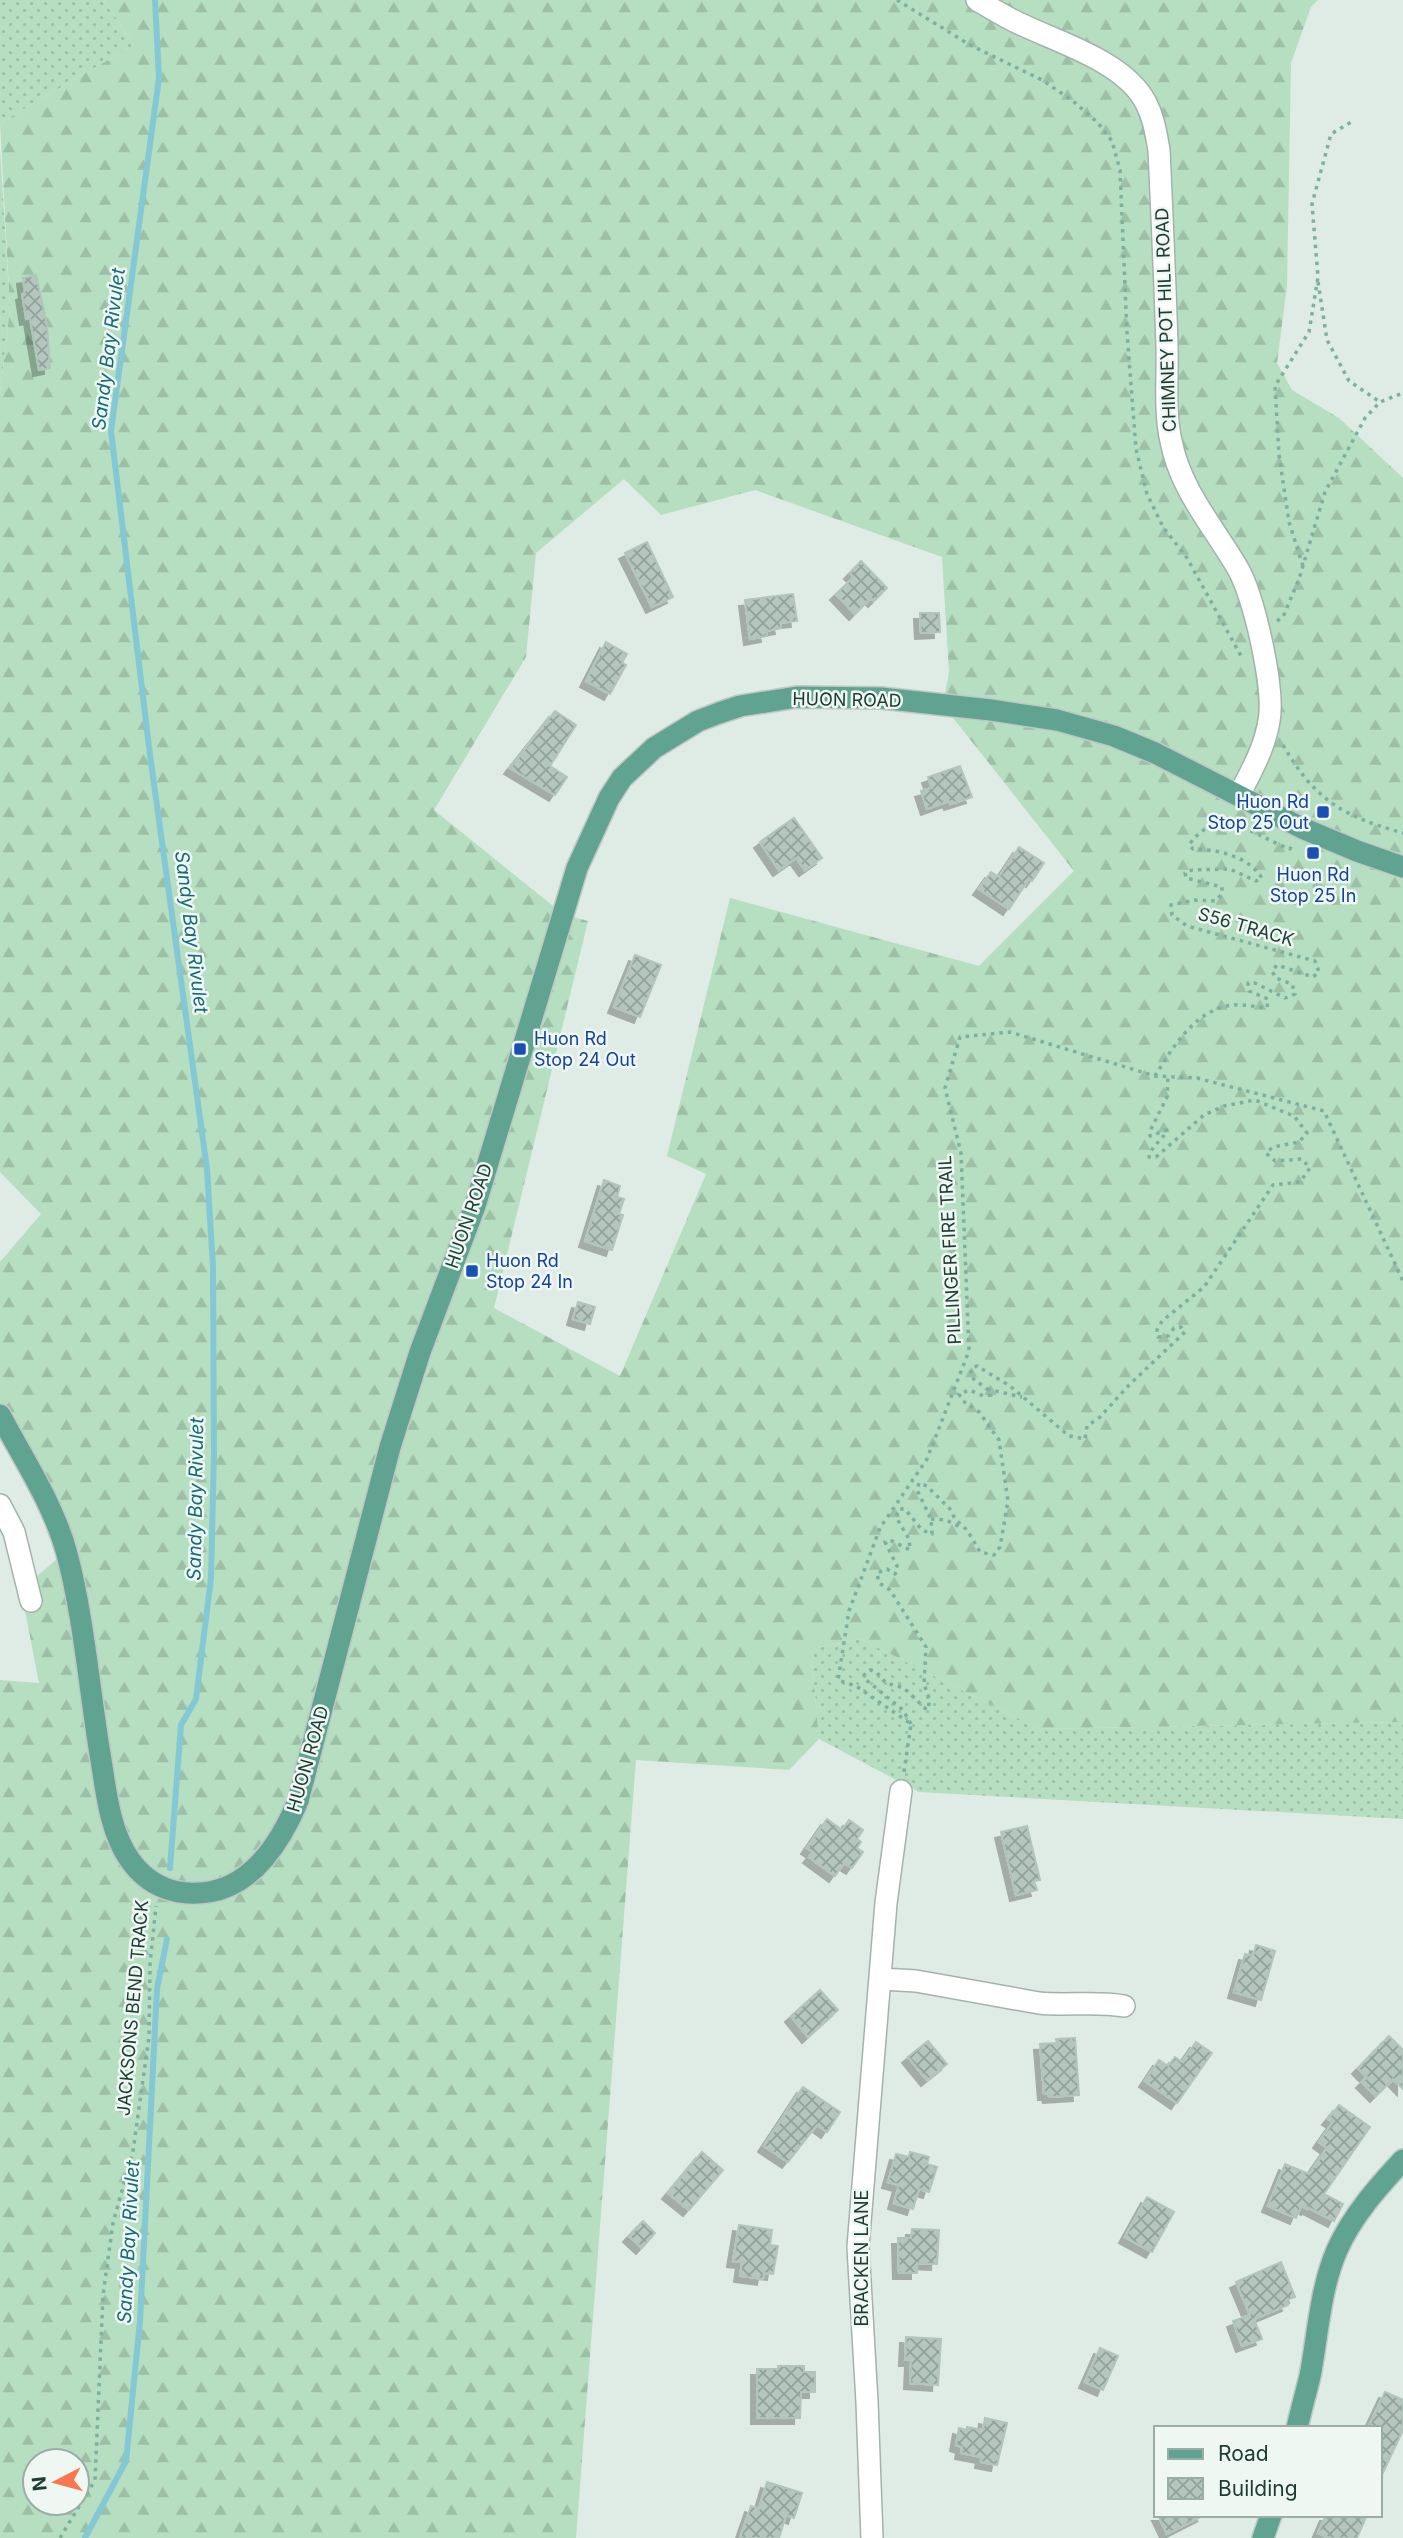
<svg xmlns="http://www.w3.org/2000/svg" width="1403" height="2538" viewBox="0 0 1403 2538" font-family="Inter,sans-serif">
<defs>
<pattern id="grass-dots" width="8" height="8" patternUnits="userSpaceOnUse" patternTransform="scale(1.75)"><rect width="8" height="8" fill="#b6dec0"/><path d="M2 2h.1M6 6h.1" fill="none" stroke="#9cbfa6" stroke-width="1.8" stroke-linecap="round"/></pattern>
<pattern id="forest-firs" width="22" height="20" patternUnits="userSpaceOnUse" patternTransform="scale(1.75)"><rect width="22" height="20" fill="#b6dec0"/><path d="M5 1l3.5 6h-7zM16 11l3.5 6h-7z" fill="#9cbfa6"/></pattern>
<pattern id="building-cross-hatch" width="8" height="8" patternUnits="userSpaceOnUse" patternTransform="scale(1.75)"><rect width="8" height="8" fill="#b4c6be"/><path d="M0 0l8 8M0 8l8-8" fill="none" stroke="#92a29b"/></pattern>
<filter id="shadow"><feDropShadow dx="-6" dy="6" stdDeviation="0" flood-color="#0004"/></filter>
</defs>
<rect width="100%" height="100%" fill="#dfebe5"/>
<path fill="url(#grass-dots)" d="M0 0H104L134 45 0 123Z
M0 148 10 309 0 393Z
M861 1639 1039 1729 1403 1722V1819L919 1792 819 1739 811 1649Z"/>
<path fill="url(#forest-firs)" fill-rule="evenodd" d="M104 0H1318L1311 7 1291 63 1287 286 1277 363 1292 390 1339 418 1403 478V1722L1039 1729 861 1639 811 1649 819 1739 789 1770 636 1760 576 2538H0V1680L39 1683 21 1590 66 1551 0 1415V1262L41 1214 0 1172V393L10 309 0 123 134 45ZM624 479 661 515 755 490 942 557 949 672 943 705 1074 871 979 966 730 898 667 1156 706 1174 620 1376 494 1308 588 921 563 914 434 810 526 657 536 553ZM35 2461H77V2503H35Z"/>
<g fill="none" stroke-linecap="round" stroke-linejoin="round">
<path stroke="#83c8d4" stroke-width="6" d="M155 0 159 78 111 431 150 755 207 1169 213 1267 214 1452 211 1578 196 1699 181 1725 170 1868
M85 2538 126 2461 140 2321 157 1989 167 1939"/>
</g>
<path fill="url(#building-cross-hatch)" stroke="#b1c5bc" stroke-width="2" filter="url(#shadow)" d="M36 275 47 325 50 368 39 370 30 318 26 319 22 294 25 293 23 278Z
M647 542 673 597 652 607 625 553Z
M861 561 887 588 874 601 871 598 855 614 836 594 854 577 850 573Z
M793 594 797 621 780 623 781 628 766 631 767 636 750 639 745 600Z
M920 613H939L940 632 921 633Z
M606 642 627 654 622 663 626 665 610 694 586 681Z
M555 711 576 725 550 766 567 777 555 795 510 768Z
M960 766 972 797 950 804 949 801 927 809 921 791 932 788 928 777Z
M794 818 822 858 805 870 796 858 779 870 760 842Z
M1019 847 1044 863 1032 881 1029 879 1009 909 979 889 991 872 999 877Z
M635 955 661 965 640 1017 614 1007Z
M604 1180 620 1186 617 1197 624 1199 619 1214 623 1215 612 1250 585 1241Z
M578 1302 595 1307 590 1324 573 1319Z
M827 1819 842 1830 849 1820 863 1830 857 1839 861 1842 857 1848 863 1852 852 1868 844 1863 835 1876 809 1857 813 1852 807 1848Z
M1027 1826 1040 1880 1034 1881 1037 1890 1016 1895 1001 1832Z
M1256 1945 1275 1951 1261 2000 1234 1992 1245 1954 1253 1956Z
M820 1990 838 2010 808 2037 791 2016Z
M1389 2036 1403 2050V2089L1393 2079 1376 2096 1362 2082 1367 2077 1358 2068Z
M1075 2038 1079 2095 1049 2097 1048 2094H1044L1040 2044 1057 2043 1056 2039Z
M928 2041 947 2064 927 2080 908 2057Z
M1196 2042 1212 2053 1177 2103 1145 2081 1159 2060 1168 2066 1175 2057 1182 2062Z
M803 2087 840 2112 827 2132 817 2125 788 2162 764 2146Z
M1339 2105 1370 2127 1324 2194 1343 2204 1334 2221 1307 2207V2209L1301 2206 1296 2218 1268 2206 1285 2164 1309 2174 1327 2148 1319 2142 1333 2122 1328 2119Z
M702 2152 723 2170 689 2210 668 2193Z
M910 2152 929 2157 927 2164 937 2167 929 2192 919 2189 913 2209 894 2203 899 2185 888 2182 896 2154 909 2157Z
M1147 2197 1174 2212 1152 2252 1125 2237Z
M643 2221 655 2233 642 2248 629 2236Z
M739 2225 772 2230 770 2245 778 2246 773 2274 764 2273 763 2279 740 2276 742 2262 733 2261Z
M912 2229 939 2230 937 2264 917 2263V2273H899L898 2238H911Z
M1281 2262 1295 2297 1286 2300 1288 2305 1254 2319 1262 2339 1242 2346 1233 2321 1250 2315 1236 2282Z
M906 2337 941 2339 938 2385 910 2383 911 2360H905Z
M1100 2348 1118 2356 1103 2390 1085 2382Z
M778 2366H804V2372H815V2392H801L800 2418H757V2369H778Z
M1385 2392 1403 2400V2430L1380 2479V2428H1368Z
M985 2418 1007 2423 997 2465 981 2462 982 2457 961 2453 962 2447 956 2445 959 2428 967 2430V2427L983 2430Z
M767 2482 802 2493 794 2518 786 2515 779 2538H740L751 2506 759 2509Z
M1158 2515H1204L1167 2534Z
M1326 2515H1367L1357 2538H1329L1318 2533Z"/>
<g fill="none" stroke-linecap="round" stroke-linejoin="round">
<defs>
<path id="minor" d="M977 0C993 9 1008 19 1025 26 1063 44 1126 63 1146 103 1154 118 1156 134 1159 150 1162 215 1165 280 1167 346 1168 377 1164 410 1171 441 1180 489 1213 526 1237 567 1254 595 1275 689 1269 721 1265 747 1251 772 1239 795
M0 1505 14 1532 31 1601
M882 1979 916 1981 1039 2003C1067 2006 1096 2001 1124 2006
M872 2538 867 2402 858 2247 886 1903 901 1791"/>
<path id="major" d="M0 1415C24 1460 54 1505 67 1554 84 1619 89 1687 100 1754 106 1789 109 1831 130 1860 149 1887 177 1897 209 1892 254 1885 282 1839 298 1801L390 1447 420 1352 475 1206 577 868 609 798 622 778 654 748 698 721 719 713 740 706 797 697 881 698 991 710 1057 720 1114 736 1155 753 1302 828 1357 851 1403 867
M1297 2428C1301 2410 1306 2393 1310 2376 1318 2335 1320 2289 1337 2250 1352 2216 1378 2187 1403 2160
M1263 2538 1271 2515"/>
</defs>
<use href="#minor" stroke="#a2b3ac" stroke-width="24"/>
<use href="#major" stroke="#c0c8c6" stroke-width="24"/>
<path stroke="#7db0a0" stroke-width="3.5" stroke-dasharray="3.5 5" stroke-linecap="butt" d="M897 0 970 45 1042 80 1073 101 1098 123 1112 141 1120 170 1127 333 1136 449 1147 494 1163 527 1187 558 1241 656
M1318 282 1327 340 1349 381 1380 402
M1303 566 1289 522 1279 455 1275 386 1309 332 1318 277 1312 204 1331 134 1353 121
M1277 621 1283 617 1299 579 1325 492 1365 418 1380 402 1403 393
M1283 745C1315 800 1342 816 1403 833
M1155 1076C1173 1047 1196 1008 1234 1005 1244 1004 1256 1007 1267 1008L1268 999 1249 991 1248 983H1255L1285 998 1295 994 1292 984 1276 978 1272 971 1277 965 1313 977 1319 972 1315 961 1187 926 1172 915 1171 905 1195 900 1215 901 1222 894V887L1186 878 1185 873 1192 870 1230 869 1256 881 1262 878C1247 855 1218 850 1193 849L1189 845C1219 802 1254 836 1290 849L1292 845
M987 1389 1022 1397
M931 1519 946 1520 962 1528
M911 1724 903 1710 865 1679 864 1675 870 1670 876 1672 886 1683 904 1688 927 1710 930 1701 924 1684 926 1647 890 1590 879 1583 877 1573 887 1569 895 1574 898 1568 885 1542 892 1541 910 1550 909 1539 896 1517 899 1509H905L922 1530 932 1534 931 1519 917 1490 919 1483 927 1486 950 1509 955 1519 967 1530 980 1552 994 1555 1000 1547 1008 1501 999 1440 979 1412 963 1401 959 1394 969 1390 984 1396 991 1395 987 1389 971 1377V1369L977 1366 1010 1386 1069 1436 1085 1439 1087 1426 1100 1417 1129 1385 1185 1332 1181 1327 1174 1328 1168 1336 1158 1337 1157 1330 1162 1321 1204 1287 1273 1185 1300 1182 1310 1168 1302 1159 1275 1161 1266 1153 1273 1147 1299 1142 1307 1133 1294 1116 1255 1100 1224 1106 1204 1115 1156 1157H1149C1152 1145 1162 1141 1167 1130L1150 1136V1131L1167 1097 1168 1076
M904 1772 911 1724 856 1686 838 1680 849 1611 880 1528 927 1459 969 1351 961 1153 945 1088 960 1037 1010 1032 1155 1076 1197 1078 1324 1111 1403 1281
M60 2538 95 2480 103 2295 113 2223 133 2151 149 2037 150 1964 156 1906"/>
<use href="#minor" stroke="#fff" stroke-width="21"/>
<use href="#major" stroke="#61a391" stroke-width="21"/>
</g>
<g fill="#1a4fb4" stroke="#eff7f3" stroke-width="2.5">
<rect x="1316" y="805" width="14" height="14" rx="3.5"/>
<rect x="1306" y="846" width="14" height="14" rx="3.5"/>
<rect x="513" y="1042" width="14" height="14" rx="3.5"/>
<rect x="465" y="1264" width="14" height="14" rx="3.5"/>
</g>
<g text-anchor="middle" stroke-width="5" stroke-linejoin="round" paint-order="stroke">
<g font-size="18" fill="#1f3c34" stroke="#eff7f3">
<text transform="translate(1166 320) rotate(-92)" y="6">CHIMNEY POT HILL ROAD</text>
<text transform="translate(847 700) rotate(1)" y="6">HUON ROAD</text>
<text transform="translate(1246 927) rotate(16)" y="6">S56 TRACK</text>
<text transform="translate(469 1216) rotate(-71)" y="6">HUON ROAD</text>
<text transform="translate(950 1250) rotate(-93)" y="6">PILLINGER FIRE TRAIL</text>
<text transform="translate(308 1759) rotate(-74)" y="6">HUON ROAD</text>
<text transform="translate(133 2008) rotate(-85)" y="6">JACKSONS BEND TRACK</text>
<text transform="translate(862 2258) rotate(-90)" y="6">BRACKEN LANE</text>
</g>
<g font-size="18" fill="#164399" stroke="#eff7f3" text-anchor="start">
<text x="1309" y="808" text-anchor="end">Huon Rd<tspan x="1309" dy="21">Stop 25 Out</tspan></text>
<text x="1313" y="881" text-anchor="middle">Huon Rd<tspan x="1313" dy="21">Stop 25 In</tspan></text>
<text x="534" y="1045">Huon Rd<tspan x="534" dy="21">Stop 24 Out</tspan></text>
<text x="486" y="1267">Huon Rd<tspan x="486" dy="21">Stop 24 In</tspan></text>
</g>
<g font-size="19" font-style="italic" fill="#176a7a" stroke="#eff7f3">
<text transform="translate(108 349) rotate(-83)" y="7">Sandy Bay Rivulet</text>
<text transform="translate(192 932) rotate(83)" y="7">Sandy Bay Rivulet</text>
<text transform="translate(195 1499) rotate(-89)" y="7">Sandy Bay Rivulet</text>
<text transform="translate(128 2242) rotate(-87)" y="7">Sandy Bay Rivulet</text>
</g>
</g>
<rect x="1154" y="2426" width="228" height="91" fill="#eff7f3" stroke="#9caca7" stroke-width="2"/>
<rect x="1168" y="2449" width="35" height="10" fill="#61a391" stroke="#9caca7" stroke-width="2"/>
<text x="1218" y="2461" font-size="21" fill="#1f3c34">Road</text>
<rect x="1168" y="2478" width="35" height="21" fill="url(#building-cross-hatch)" stroke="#9caca7" stroke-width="2"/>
<text x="1218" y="2496" font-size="21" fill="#1f3c34">Building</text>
<g transform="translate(56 2482) rotate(264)"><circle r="33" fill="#eff7f3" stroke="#9caca7" stroke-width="2"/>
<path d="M0-5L12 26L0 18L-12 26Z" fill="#f9774f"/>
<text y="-10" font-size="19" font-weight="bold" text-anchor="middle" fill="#1f3c34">N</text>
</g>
</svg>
